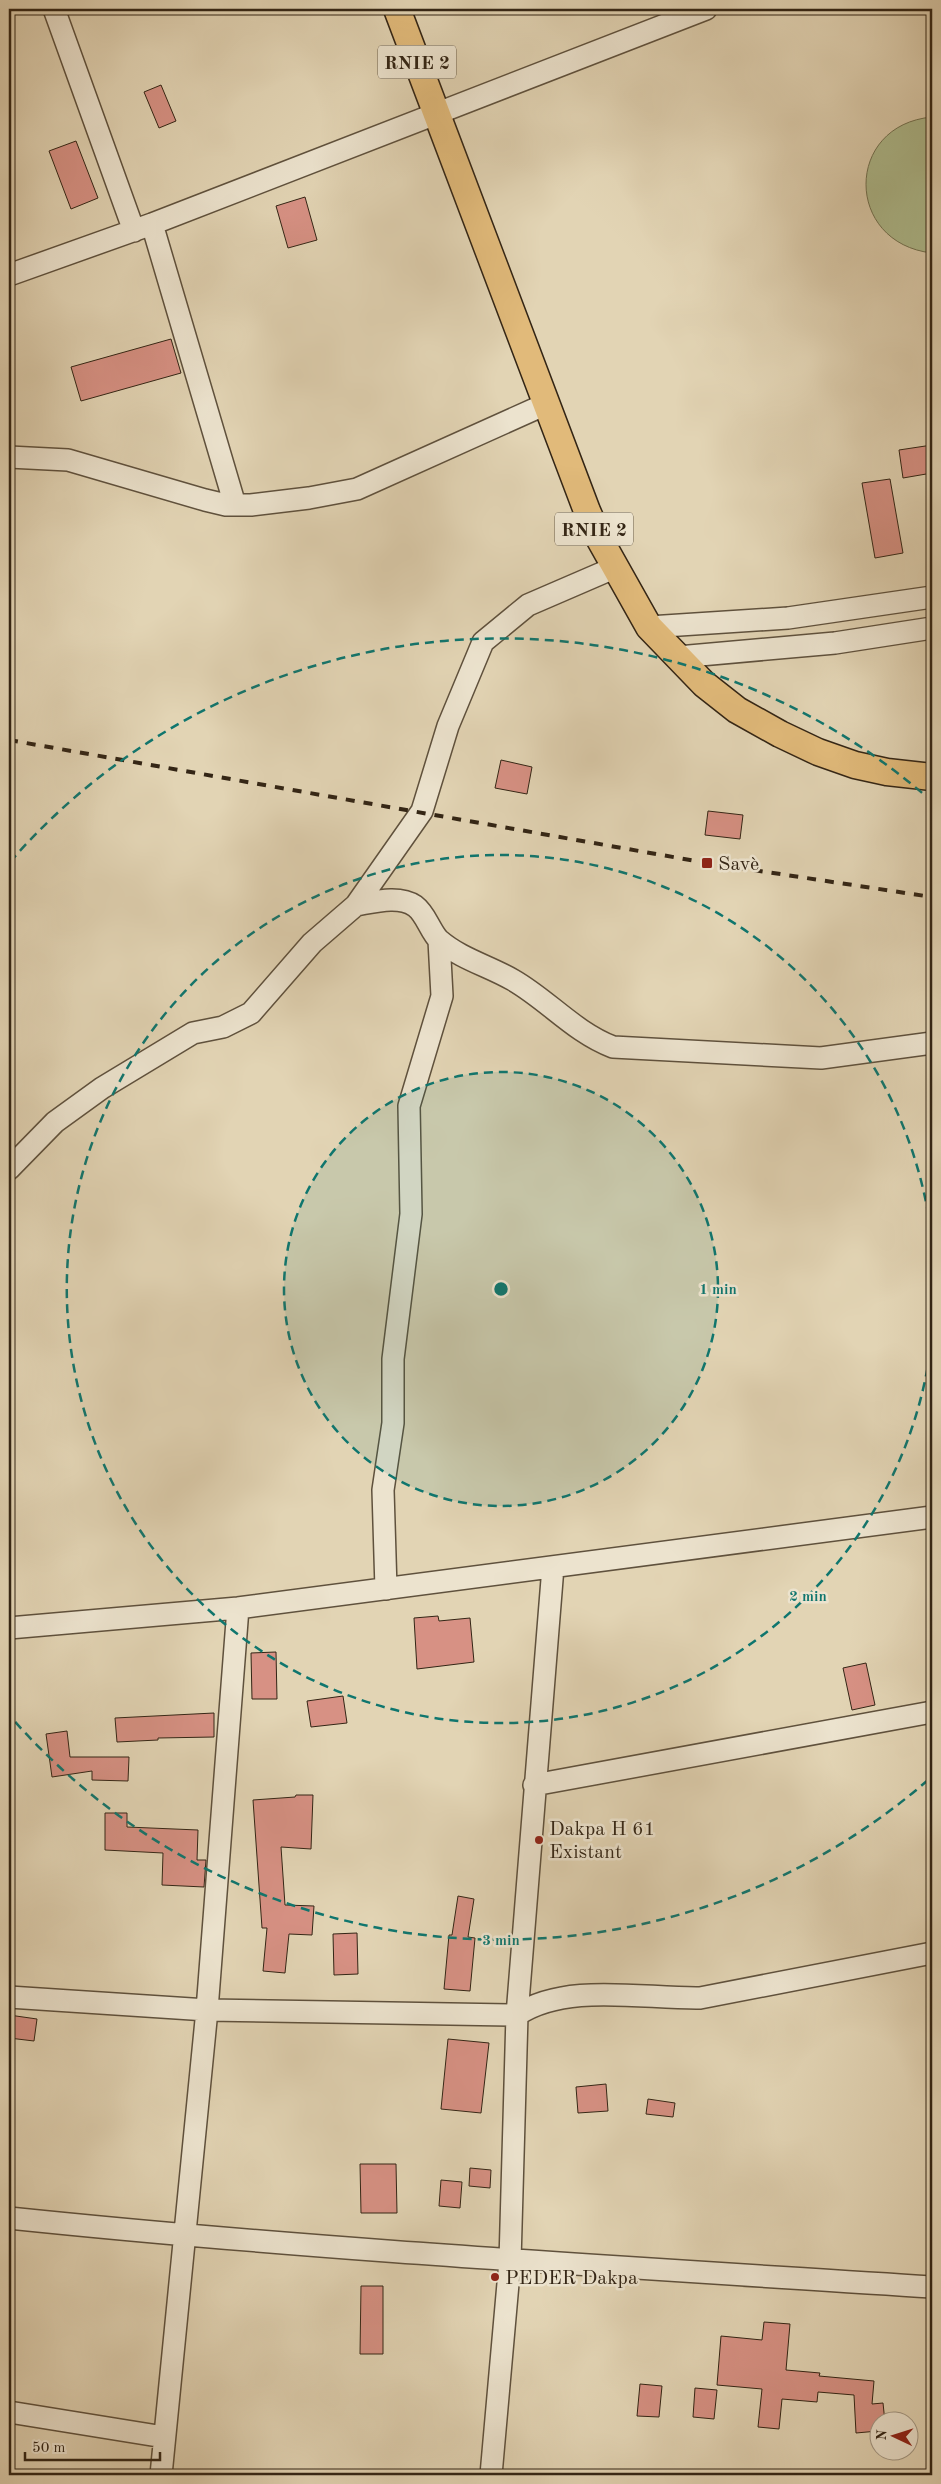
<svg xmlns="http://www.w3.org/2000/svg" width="941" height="2484" viewBox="0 0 941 2484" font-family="'Old Standard TT',serif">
<rect width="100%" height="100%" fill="#e2d4b4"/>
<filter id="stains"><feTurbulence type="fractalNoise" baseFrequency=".004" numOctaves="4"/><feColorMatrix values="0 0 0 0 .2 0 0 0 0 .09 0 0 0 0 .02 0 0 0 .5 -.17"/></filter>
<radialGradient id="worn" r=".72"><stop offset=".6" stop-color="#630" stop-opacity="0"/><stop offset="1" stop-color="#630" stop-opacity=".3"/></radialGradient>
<path fill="#afbe90" stroke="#717252" d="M932 117V253C844 243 844 125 932 117Z"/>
<path fill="#d79184" stroke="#332515" d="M161 85 176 121 159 128 144 92Z
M76 141 98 198 71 209 49 151Z
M305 197 317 240 288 248 276 206Z
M171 339 181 373 81 401 71 367Z
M932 445V473L903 478 899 450Z
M890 479 903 553 875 558 862 483Z
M501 760 532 767 527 794 495 788Z
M708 811 743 815 740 839 705 835Z
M438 1616 439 1621 470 1618 474 1662 417 1669 414 1618Z
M276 1652 277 1699H252L251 1653Z
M866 1663 875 1705 852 1710 843 1668Z
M343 1696 347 1723 311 1727 307 1701Z
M214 1713V1737L158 1738V1740L117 1742 115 1718Z
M67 1731 70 1757H129L128 1781 92 1780V1771L52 1777 46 1734Z
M296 1795H313L311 1849 281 1847 285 1905 314 1906 312 1935 289 1934 285 1973 263 1971 267 1928H262L253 1800 295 1797Z
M105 1813H127V1827L198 1830 197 1860H206L204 1887 162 1885 163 1853 105 1850Z
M458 1896 474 1899 468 1937 475 1938 470 1991 444 1989 449 1935H452Z
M357 1933 358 1974 334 1975 333 1934Z
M9 2015 37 2019 34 2041 9 2038Z
M448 2039 489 2043 481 2113 441 2109Z
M606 2084 608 2111 578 2113 576 2087Z
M648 2099 675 2103 673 2117 646 2114Z
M360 2164H396L397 2213H361Z
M470 2168 491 2170 490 2188 469 2186Z
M441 2180 462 2182 460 2208 439 2206Z
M361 2286H383V2354H360Z
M764 2322 790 2324 786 2370 820 2373 819 2376 874 2381 872 2404 883 2403 885 2422H878V2431L856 2433 854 2395 818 2392 817 2402 782 2399 779 2429 758 2427 762 2389 717 2385 721 2336 762 2340Z
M640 2384 662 2386 659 2417 637 2416Z
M695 2388 717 2390 714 2419 693 2417Z"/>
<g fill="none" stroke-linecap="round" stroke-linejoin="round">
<defs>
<path id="minor" d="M54 9 134 231
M152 224 235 505
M9 275 152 224 706 9
M9 457 68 460 205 500 226 505H251L309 498 357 489 546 404
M649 627 788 618 932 597
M678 657 835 643 932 628
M356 905C374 902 399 895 415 906 426 914 430 931 439 940 461 959 489 966 513 980 548 1000 574 1032 613 1047L821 1058 932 1043
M9 1169 55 1122 102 1088 193 1033 223 1027 251 1013 312 943 356 905 422 811 448 726 483 642 528 605 616 567
M386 1589 383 1490 393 1423V1359L411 1214 409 1106 442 996 439 940
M9 1628 238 1608 932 1517
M534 1785 932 1712
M9 1997 207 2010 517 2015C566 1982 643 1999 700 1998L932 1953
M9 2218C316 2250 624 2267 932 2287
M9 2412 164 2437
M161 2475 207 2010 238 1608
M491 2475 510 2261 517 2015 553 1567"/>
<path id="major" d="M397 9 587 511 599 538 649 627 704 684 737 710 780 734 818 752 855 765 887 772 932 777"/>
</defs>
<use href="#minor" stroke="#5f513d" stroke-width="24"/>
<use href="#major" stroke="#332515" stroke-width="29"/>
<use href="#minor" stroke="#ece3ce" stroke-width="21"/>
<use href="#major" stroke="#e1ba7a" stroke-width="26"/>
<path stroke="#332515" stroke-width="4" stroke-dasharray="9 9" stroke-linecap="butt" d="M9 740 707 863 932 897"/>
</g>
<circle cx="501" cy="1289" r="217" fill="#0f766e" fill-opacity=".12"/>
<g fill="none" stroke="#0f766e" stroke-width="2.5" stroke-dasharray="9 6">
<circle cx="501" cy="1289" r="217"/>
<path d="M932 1338A434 434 0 1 1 932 1240"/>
<path d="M928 1780A651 651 0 0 1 10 1716M10 862A651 651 0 0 1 928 798"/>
</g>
<g fill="#8f2418" stroke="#ece3ce" stroke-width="2">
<rect x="701" y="857" width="12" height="12" rx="2.5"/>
<circle cx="539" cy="1840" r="5"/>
<circle cx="495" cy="2277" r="5"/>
</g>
<g text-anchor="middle" stroke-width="5" stroke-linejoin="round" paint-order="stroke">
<g fill="#ece3ce" stroke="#6a5e4c" stroke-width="1">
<rect x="378" y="45.5" width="78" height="33" rx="4"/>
<rect x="555" y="512.5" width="78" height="33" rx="4"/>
</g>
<g font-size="19" font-weight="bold" fill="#332515">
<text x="417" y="69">RNIE 2</text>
<text x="594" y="536">RNIE 2</text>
</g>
<g font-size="20" fill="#332515" stroke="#ece3ce" text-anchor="start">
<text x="718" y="870">Savè</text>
<text x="549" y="1835">Dakpa H 61<tspan x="549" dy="23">Existant</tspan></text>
<text x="505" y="2284">PEDER Dakpa</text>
</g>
</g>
<circle cx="501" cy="1289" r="8" fill="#0f766e" stroke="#ece3ce" stroke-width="2.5"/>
<g font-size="15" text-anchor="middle" font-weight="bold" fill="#0f766e" stroke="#ece3ce" stroke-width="5" stroke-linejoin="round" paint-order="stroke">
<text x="718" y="1294">1 min</text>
<text x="808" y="1601">2 min</text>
<text x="501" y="1945">3 min</text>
</g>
<rect width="941" height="2484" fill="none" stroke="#e2d4b4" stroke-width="30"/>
<rect x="10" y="10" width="921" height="2464" fill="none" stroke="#332515" stroke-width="2.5"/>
<rect x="15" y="15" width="911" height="2454" fill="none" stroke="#332515"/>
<g transform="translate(894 2436) rotate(274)"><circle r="24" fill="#ece3ce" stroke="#a29784"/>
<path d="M0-4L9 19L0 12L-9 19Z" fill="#8f2418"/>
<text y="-8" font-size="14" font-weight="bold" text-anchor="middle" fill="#332515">N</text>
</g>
<path d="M25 2452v8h135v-8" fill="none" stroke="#332515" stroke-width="2.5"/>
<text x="32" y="2452" font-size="15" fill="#332515" stroke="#ece3ce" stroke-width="4" paint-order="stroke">50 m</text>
<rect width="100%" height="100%" filter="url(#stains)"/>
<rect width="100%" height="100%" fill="url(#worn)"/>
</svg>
